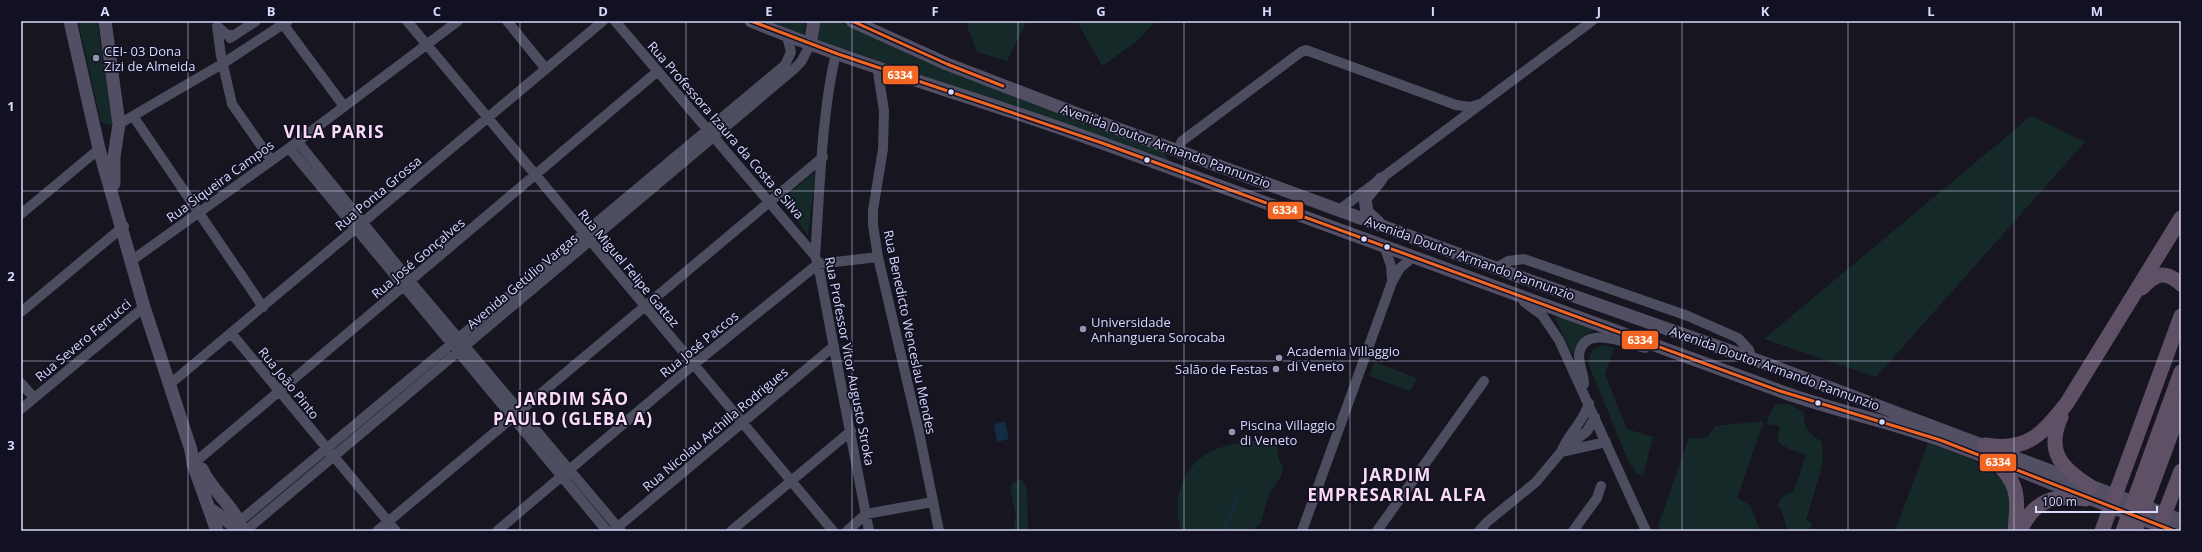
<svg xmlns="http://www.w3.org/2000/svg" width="2202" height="552" viewBox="0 0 2202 552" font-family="'Open Sans',sans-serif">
<rect width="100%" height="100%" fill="#161520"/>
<path fill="#152a28" d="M78 21H97L114 124 109 125 101 122Z
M768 21H806L804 35Z
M819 21H837L924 61 1162 151 1169 159 1166 162 899 67 829 45 817 39Z
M968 21H1027L1007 61 977 52 967 26Z
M1082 21H1156L1136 42 1102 66 1078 23Z
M2031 116 2085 142 1876 377 1764 339Z
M812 174 815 175 808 235 781 201Z
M1559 316 1596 330C1582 334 1576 342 1574 357L1555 318Z
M1605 345 1614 348 1605 374 1627 429 1653 437 1643 476 1636 473 1627 458 1590 368C1587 355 1592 347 1605 345Z
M1374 362 1417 378 1410 391 1369 376Z
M1776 404H1788L1804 412C1803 428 1810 434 1822 442L1823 463 1806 520 1812 523 1809 531H1785L1787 529 1781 509 1777 506 1781 498 1794 491 1806 455 1787 448 1777 441 1780 426 1767 424 1769 415Z
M1764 421 1737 498 1750 505 1760 531H1660L1658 526 1689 438H1707L1715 426Z
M1245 441H1263L1277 447 1279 460 1283 468 1281 477 1269 494 1261 522 1253 531H1181C1171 501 1182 465 1212 451 1222 446 1234 444 1245 441Z
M1928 443C1962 456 1984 460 2009 488L2010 531H1895Z
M1022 479 1027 490 1028 531H1013L1016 515 1010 489 1014 482Z"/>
<path fill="#142c43" d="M1005 422 1009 439 997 442 994 424Z"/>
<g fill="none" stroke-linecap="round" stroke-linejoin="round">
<path stroke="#142c43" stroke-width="2.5" d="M1224 531 1238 493"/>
<path stroke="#4c4d5f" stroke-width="10" d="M407 21 833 531
M507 21 546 69
M615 21 815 256
M283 24 343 105
M234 35H227L217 26 221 56 232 104 271 160
M230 38 256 21
M836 53C821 116 820 191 815 256L818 264 869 531
M877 66 884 111 883 149 873 210V225L878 257 919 432 939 531
M133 116 263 307
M119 124 222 64 288 21
M299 139 301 146 410 281 621 531
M289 148 607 531
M1177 151 1182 141 1301 52 1306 50 1456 105 1470 107 1480 104
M1339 210 1592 21
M21 214 99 149
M1384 245 1391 266 1392 280
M131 261 289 148 458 21
M1496 268 1508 261 1524 259 1688 316 1738 338 1749 350 1752 359
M1524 302 1542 315 1559 340 1646 531
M21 312 124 226
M231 333 396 531
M21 383 34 398
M170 384 603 21
M1584 384C1584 374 1579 366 1579 356 1582 323 1626 343 1645 348
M21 409 144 307
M1562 450C1569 433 1584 421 1589 403
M1561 452 1606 442
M193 464 658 71
M240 521 785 65 791 52 787 36
M245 531 793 70 801 62 810 45
M377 531 823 157
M497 531 693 365 818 264 878 257
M613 531 834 346
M731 531 851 431
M847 531 866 514 933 502
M1302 531 1392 282 1400 268 1412 258
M1377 531 1484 381
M1479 531 1487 522 1536 482 1561 452 1587 431 1595 417
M1573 531 1597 498 1601 486"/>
<path stroke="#524e64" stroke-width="13" d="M70 21 99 149 144 307 191 450 193 464 217 531
M105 21 119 124 114 157V184
M751 21C865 68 986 100 1102 143 1328 227 1554 309 1780 391 1832 410 1888 421 1940 440 2019 469 2095 502 2174 531
M852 21 947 64 1075 113 1534 282 1767 364 2181 520
M810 45 814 21
M1378 222 1367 212 1365 199 1381 179
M202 469C212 492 237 508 242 531
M209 508 241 531"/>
<path stroke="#5e5166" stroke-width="15" d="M2142 288C2156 273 2165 270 2181 284
M2061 417C2045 452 2062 469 2091 487
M1985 445C2028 452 2042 434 2067 403L2181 218
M1993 460C2020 483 2018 497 2015 531
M2020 531C2034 500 2054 494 2086 499
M2102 531 2181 316
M2123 531 2181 372
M2135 531 2181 407
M2158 531 2181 471"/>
<defs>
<path id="bus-1" d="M751 21 838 54 1102 143 1780 391 1940 440 2174 531
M852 21 947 64 1003 86"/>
</defs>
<use href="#bus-1" stroke="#121124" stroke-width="6"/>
<use href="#bus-1" stroke="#f26522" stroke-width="3"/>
</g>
<path fill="none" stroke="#d8d9fb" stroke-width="1" stroke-opacity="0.55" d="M188 21V531M354 21V531M520 21V531M686 21V531M852 21V531M1018 21V531M1184 21V531M1350 21V531M1516 21V531M1682 21V531M1848 21V531M2014 21V531M21 191H2181M21 361H2181"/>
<g fill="#9494ae" stroke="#121124" stroke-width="1.5">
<circle cx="96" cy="58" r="4"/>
<circle cx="1083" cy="329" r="4"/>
<circle cx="1279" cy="358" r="4"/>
<circle cx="1276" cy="369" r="4"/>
<circle cx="1232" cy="432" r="4"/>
</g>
<g fill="#d8d9fb" stroke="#121124" stroke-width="1.5">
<circle cx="951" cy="92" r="3.5"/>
<circle cx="1147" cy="160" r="3.5"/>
<circle cx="1364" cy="239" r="3.5"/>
<circle cx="1387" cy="247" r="3.5"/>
<circle cx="1818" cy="403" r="3.5"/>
<circle cx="1882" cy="422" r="3.5"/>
</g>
<g text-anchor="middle" stroke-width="3.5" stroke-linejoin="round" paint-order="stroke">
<g font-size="13" fill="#d8d9fb" stroke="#121124" text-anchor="start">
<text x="104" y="56">CEI- 03 Dona<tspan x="104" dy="15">Zizi de Almeida</tspan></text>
<text x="1091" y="327">Universidade<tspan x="1091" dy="15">Anhanguera Sorocaba</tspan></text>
<text x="1287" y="356">Academia Villaggio<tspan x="1287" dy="15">di Veneto</tspan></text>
<text x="1268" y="374" text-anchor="end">Salão de Festas</text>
<text x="1240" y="430">Piscina Villaggio<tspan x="1240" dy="15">di Veneto</tspan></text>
</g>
<g font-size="13" fill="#d8d9fb" stroke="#121124">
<text transform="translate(726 130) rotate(49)" y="5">Rua Professora Izaura da Costa e Silva</text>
<text transform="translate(1166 146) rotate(20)" y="5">Avenida Doutor Armando Pannunzio</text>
<text transform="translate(220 181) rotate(-36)" y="5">Rua Siqueira Campos</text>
<text transform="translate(378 193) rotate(-40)" y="5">Rua Ponta Grossa</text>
<text transform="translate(418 258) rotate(-40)" y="5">Rua José Gonçalves</text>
<text transform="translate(1470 258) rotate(20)" y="5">Avenida Doutor Armando Pannunzio</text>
<text transform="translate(629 268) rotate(50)" y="5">Rua Miguel Felipe Gattaz</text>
<text transform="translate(522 281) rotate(-40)" y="5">Avenida Getúlio Vargas</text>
<text transform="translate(910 332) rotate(78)" y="5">Rua Benedicto Wenceslau Mendes</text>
<text transform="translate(83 340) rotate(-40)" y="5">Rua Severo Ferrucci</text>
<text transform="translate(699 344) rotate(-39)" y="5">Rua José Paccos</text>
<text transform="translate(850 361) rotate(79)" y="5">Rua Professor Vitor Augusto Stroka</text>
<text transform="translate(1775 368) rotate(20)" y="5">Avenida Doutor Armando Pannunzio</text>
<text transform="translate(289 383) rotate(51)" y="5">Rua João Pinto</text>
<text transform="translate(715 429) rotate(-40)" y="5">Rua Nicolau Archilla Rodrigues</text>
</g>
<g font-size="17" font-weight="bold" letter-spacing="1" fill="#fbdaf4" stroke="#121124">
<text x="334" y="138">VILA PARIS</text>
<text x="573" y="405">JARDIM SÃO<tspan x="573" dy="20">PAULO (GLEBA A)</tspan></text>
<text x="1397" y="481">JARDIM<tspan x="1397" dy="20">EMPRESARIAL ALFA</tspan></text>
</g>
</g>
<g stroke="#121124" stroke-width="1.5">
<rect x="882" y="65" width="37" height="20" rx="4" fill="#f26522"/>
<rect x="1267" y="201" width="37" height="19" rx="4" fill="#f26522"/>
<rect x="1621" y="330" width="38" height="20" rx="4" fill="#f26522"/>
<rect x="1979" y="453" width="38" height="19" rx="4" fill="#f26522"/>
</g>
<g font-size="11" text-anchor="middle" font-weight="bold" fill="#fff">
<text x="900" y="79">6334</text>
<text x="1285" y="214">6334</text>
<text x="1640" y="344">6334</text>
<text x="1998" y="466">6334</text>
</g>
<rect width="2202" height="552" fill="none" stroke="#121124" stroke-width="44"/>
<path d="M2036 506v6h121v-6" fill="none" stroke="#d8d9fb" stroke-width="2"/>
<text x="2042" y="506" font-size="12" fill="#d8d9fb" stroke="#121124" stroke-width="3" paint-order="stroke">100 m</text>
<rect x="22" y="22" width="2158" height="508" fill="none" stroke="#d8d9fb" stroke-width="1.5"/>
<g font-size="13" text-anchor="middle" font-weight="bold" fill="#d8d9fb">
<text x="105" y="16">A</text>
<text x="271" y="16">B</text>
<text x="437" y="16">C</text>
<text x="603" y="16">D</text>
<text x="769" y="16">E</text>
<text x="935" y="16">F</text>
<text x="1101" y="16">G</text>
<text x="1267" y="16">H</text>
<text x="1433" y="16">I</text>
<text x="1599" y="16">J</text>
<text x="1765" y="16">K</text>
<text x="1931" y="16">L</text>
<text x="2097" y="16">M</text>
<text x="11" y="111">1</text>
<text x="11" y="281">2</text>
<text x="11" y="450">3</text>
</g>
</svg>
